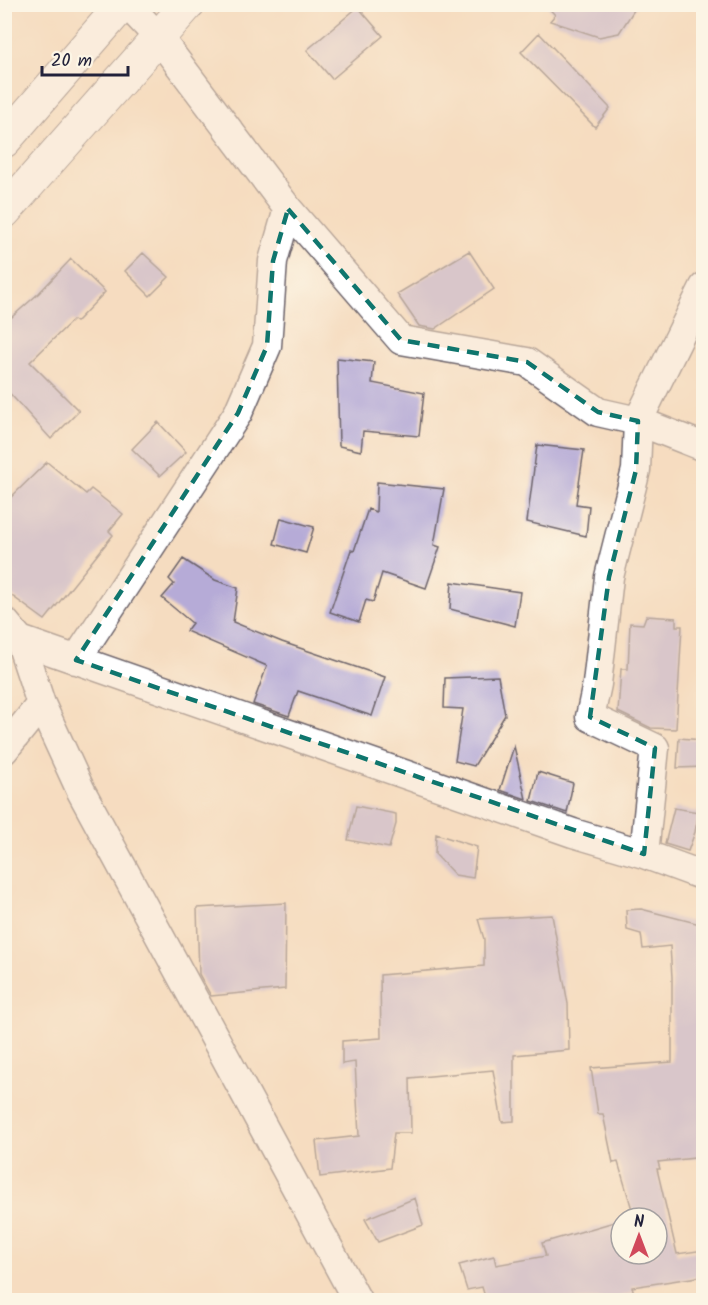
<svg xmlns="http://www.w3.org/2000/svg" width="708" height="1305" viewBox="0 0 708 1305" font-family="Kalam,sans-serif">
<rect width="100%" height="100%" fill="#fcf5e5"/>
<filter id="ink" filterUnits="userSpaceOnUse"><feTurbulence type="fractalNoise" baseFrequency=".0167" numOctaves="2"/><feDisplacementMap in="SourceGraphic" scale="12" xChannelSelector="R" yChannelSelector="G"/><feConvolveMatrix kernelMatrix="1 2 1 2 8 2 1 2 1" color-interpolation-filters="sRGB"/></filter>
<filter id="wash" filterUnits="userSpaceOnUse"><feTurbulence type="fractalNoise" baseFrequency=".008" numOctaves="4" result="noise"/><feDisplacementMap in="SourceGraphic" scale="24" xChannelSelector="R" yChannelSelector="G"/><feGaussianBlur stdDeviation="1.35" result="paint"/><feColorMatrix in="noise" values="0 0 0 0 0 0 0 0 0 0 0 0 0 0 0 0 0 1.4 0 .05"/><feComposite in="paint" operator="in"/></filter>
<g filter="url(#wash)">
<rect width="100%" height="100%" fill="#f5dcc0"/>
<g id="blocks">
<path fill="#b6abd7" d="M545 4H638L619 33 599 37 550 21 555 15Z
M358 7 383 36 332 79 307 50Z
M539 33 610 108 595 127 521 52Z
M469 251 494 289 435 329 419 326 397 294Z
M143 253 169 277 150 296 125 271Z
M71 259 105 292 76 322 73 320 30 362 79 411 51 439 4 387V324L39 293Z
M337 358 374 362 372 383 424 393 419 436 363 431 361 451 339 446Z
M158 422 186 452 160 476 132 449Z
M537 445 584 450 576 504 589 506 586 536 527 522Z
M47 462 86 494 91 489 123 514 109 531 113 535 45 620 4 590V504Z
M377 482 444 489 434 545 440 547 426 588 382 573 373 602 366 600 359 622 330 612 351 550 354 551 368 509 376 512Z
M281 518 314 527 306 553 274 544Z
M183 559 215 580 238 588 233 622 282 642 385 677 372 716 298 691 289 716 253 704 267 666 186 631 192 623 162 598 174 584 169 579Z
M452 582 520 592 515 626 450 609Z
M646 616 676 618V626H682L676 729 651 728 618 712 621 669H628L630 623 643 624Z
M498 676 505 715 474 766 455 761 463 709 444 708 445 678Z
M679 738 702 740 704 767 677 768Z
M514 746 526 799 500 790Z
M538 772 573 783 567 813 531 801Z
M356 806 396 814V824L389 848 348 840Z
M674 808 699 812 695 832 688 851 665 844Z
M436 834 477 847 473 878 455 875 435 854Z
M286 903 285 989 211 996 199 974 197 908Z
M641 909 704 925V1157L658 1162 660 1169H657L677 1254 704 1250V1276L632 1287 634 1293 610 1300H486L482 1287 467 1290 459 1265 494 1256 496 1265 546 1256 542 1243 621 1220V1254H657V1218H629L634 1216 618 1162 613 1163 603 1114H598L591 1068 672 1062V977L670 946 643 949 641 934 627 930 626 910Z
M552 915 568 1004 569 1050 514 1055V1121L502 1122 493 1070 410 1078 411 1133H394L390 1168 320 1177 316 1141 359 1136 355 1062 342 1064V1041L381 1038 380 975 484 966V939L478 919Z
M415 1198 423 1225 378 1242 365 1219Z"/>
</g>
</g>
<g filter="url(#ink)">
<use href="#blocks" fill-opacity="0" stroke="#6c636a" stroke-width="1.5"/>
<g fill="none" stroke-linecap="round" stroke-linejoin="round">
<defs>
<path id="minor" d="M127 4 159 38 288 209 401 340 527 362 598 412 638 421 704 447
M4 621 20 640 41 704 81 791 357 1300
M20 640 573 833 644 854 704 876
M76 660 238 413 267 346 273 261 288 209
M4 750 41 704
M644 854 655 748 590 717 597 684 609 577 636 470 638 421 704 287"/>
<path id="trunk" d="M4 141 123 4
M4 212 188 4"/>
</defs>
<use href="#minor" stroke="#6c636a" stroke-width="31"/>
<use href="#trunk" stroke="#6c636a" stroke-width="35"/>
<use href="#minor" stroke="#fff" stroke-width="28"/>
<use href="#trunk" stroke="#fff" stroke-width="33"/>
</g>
</g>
<path d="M0 0H708V1305H0ZM288 209 401 340 527 362 598 412 638 421 636 470 609 577 590 717 655 748 644 854 76 660 238 413 267 346 273 261Z" fill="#f5dcc0" fill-opacity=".55" fill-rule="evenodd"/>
<path fill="none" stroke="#0f766e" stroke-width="4.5" stroke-dasharray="12 8" stroke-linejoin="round" d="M288 209 401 340 527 362 598 412 638 421 636 470 609 577 590 717 655 748 644 854 76 660 238 413 267 346 273 261Z"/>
<rect width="708" height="1305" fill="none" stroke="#fcf5e5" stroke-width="24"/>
<g transform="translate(639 1236)"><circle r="28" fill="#fcf5e5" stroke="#a5a1a1" stroke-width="1.5"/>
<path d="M0-4.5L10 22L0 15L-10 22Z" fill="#d1495b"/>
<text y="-9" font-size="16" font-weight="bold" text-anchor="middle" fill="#22223b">N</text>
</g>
<path d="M42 66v9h86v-9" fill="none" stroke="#22223b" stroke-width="3"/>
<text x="51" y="66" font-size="18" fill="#22223b" stroke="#fcf5e5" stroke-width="4.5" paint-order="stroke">20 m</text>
</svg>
